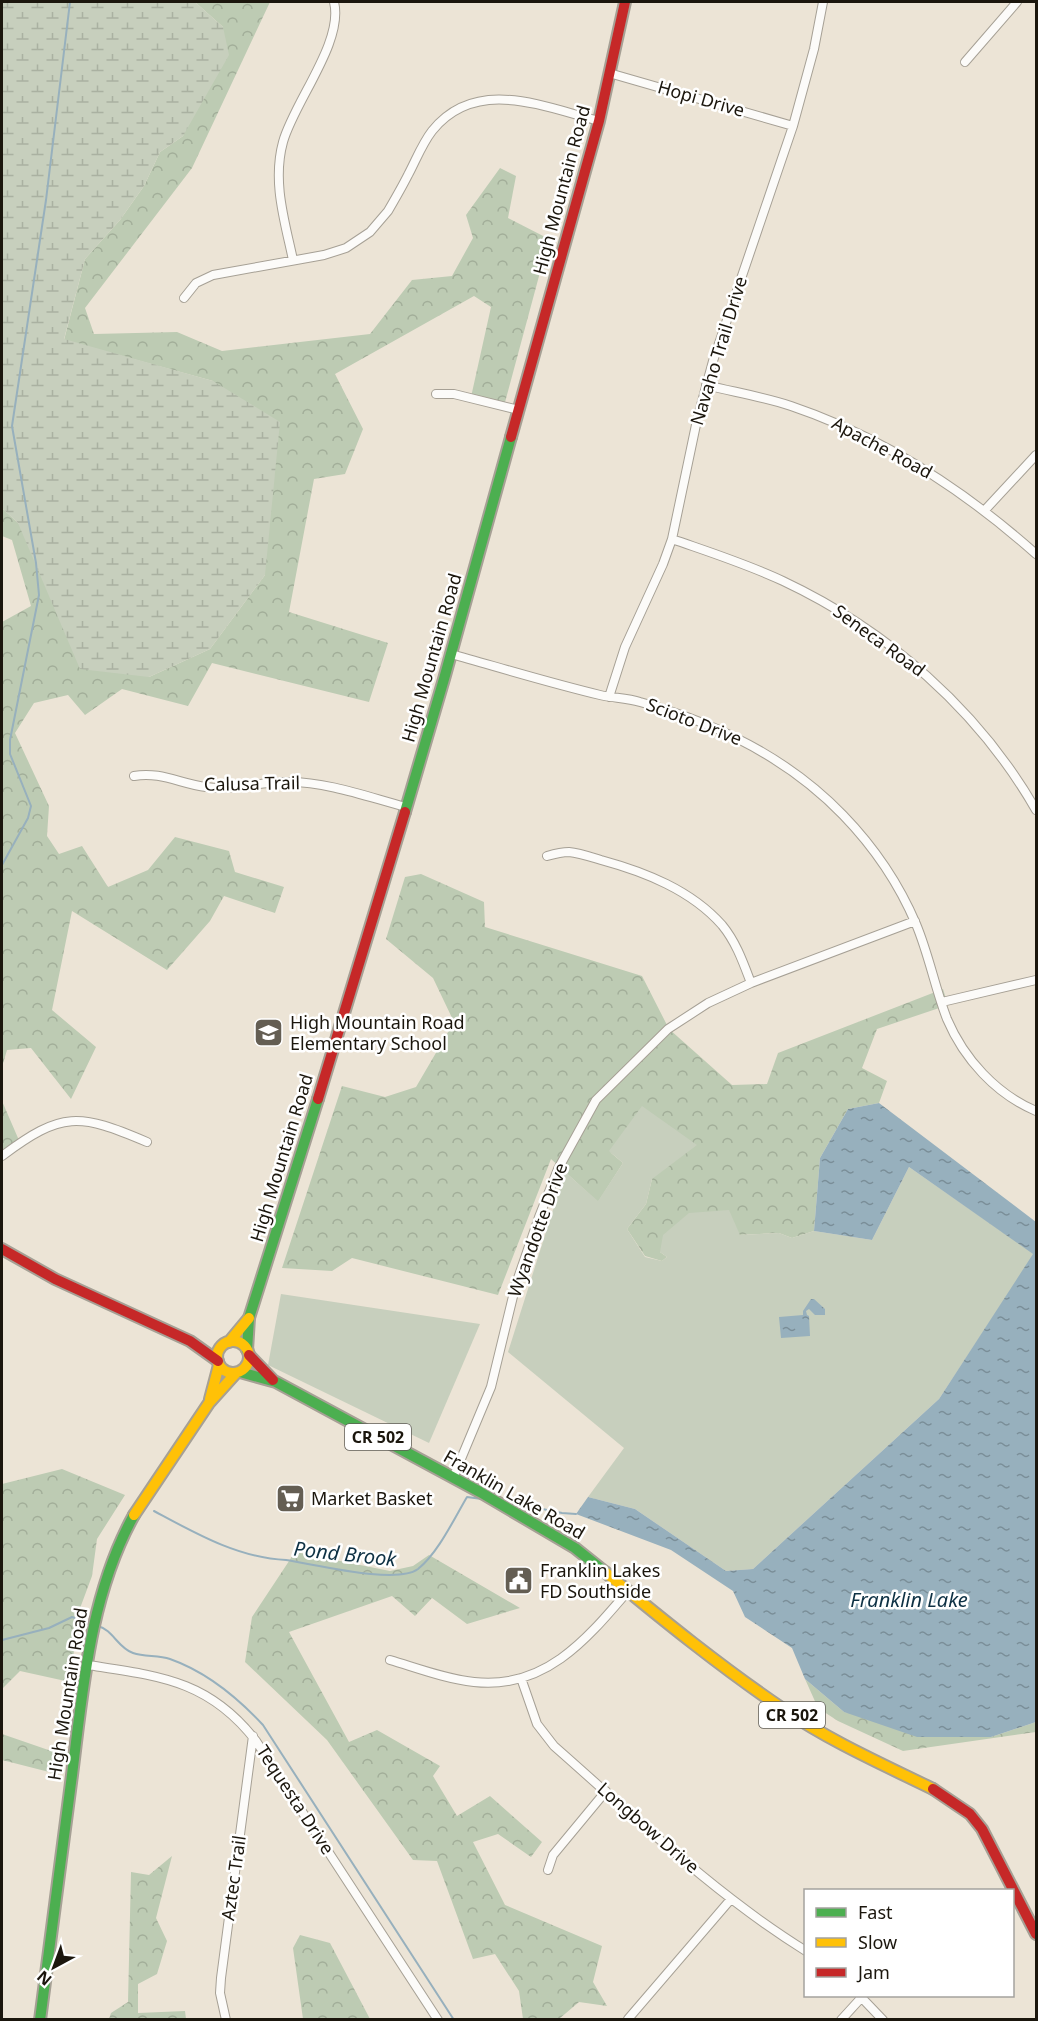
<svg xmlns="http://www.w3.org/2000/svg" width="1038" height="2021" viewBox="0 0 1038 2021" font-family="'Noto Sans',sans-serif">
<defs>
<pattern id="forest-crowns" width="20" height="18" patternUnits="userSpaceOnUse" patternTransform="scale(1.5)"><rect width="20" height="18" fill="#bdcbb3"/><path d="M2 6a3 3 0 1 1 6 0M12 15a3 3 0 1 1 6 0" fill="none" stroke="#a2ae99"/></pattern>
<pattern id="wetland-marsh" width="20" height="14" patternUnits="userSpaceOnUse" patternTransform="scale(1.5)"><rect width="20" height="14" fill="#c7cfbd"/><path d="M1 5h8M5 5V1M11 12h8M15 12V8" fill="none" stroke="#aab1a1"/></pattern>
<pattern id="water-ripples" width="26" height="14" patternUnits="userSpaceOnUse" patternTransform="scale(1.5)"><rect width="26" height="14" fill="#97b0bd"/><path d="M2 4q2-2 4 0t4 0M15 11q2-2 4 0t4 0" fill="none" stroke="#7a8e98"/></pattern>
</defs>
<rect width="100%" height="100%" fill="#ece4d6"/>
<path fill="url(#forest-crowns)" d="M195 2H270L192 168 85 308 94 334 177 332 222 351 370 334 412 280 452 276 473 238 466 215 500 168 516 176 508 218 549 239 504 406 471 397 491 307 474 296 335 374 363 429 345 474 314 479 289 612 388 643 369 702 212 663 188 706 122 689 85 715 68 695 34 703 15 733 49 806 47 836 59 854 82 846 108 887 148 870 175 837 229 851 235 872 284 887 275 913 224 896 210 921 167 970 72 911 52 1010 96 1047 71 1099 31 1048 7 1050 2 1067V622L31 606 12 540 2 536V508L18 523 149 677 210 649 265 575 213 381 64 340 85 259 120 220 144 186 160 152 183 136 223 27Z
M421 874 484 902 485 927 642 976 669 1029 732 1085 767 1084 778 1053 943 989 948 1005 877 1029 862 1068 887 1081 879 1103 848 1109 820 1158 814 1231 792 1238 779 1233 739 1235 660 1252 667 1257 662 1261 645 1256 627 1229 646 1204 652 1179 610 1152 623 1163 598 1202 551 1159 498 1295 352 1258 332 1271 282 1268 342 1086 385 1097 416 1087 454 1022 433 978 386 939 405 877Z
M2 1101 21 1145 2 1157Z
M62 1469 125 1495 97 1539 92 1576 79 1611 70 1682 20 1671 2 1689V1484Z
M295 1552 390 1571 413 1566 429 1555 520 1608 467 1624 432 1598 415 1616 392 1596 289 1632 349 1742 377 1730 440 1766 433 1776 457 1816 490 1796 542 1842 531 1857 498 1834 473 1842 505 1905 602 1946 593 1982 607 2006 579 2002 559 2019H523L519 1991 495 1954 473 1959 437 1861 413 1860 327 1740 245 1662 252 1617Z
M805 1679 844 1712 991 1737 1036 1722V1732L903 1751 838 1721 818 1708Z
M2 1734 60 1754 57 1774 2 1760Z
M172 1856 156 1918 167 1941 157 1974 138 1984V2013L185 2011 186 2019H109L111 2013 128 2002 131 1872 149 1875Z
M300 1935 330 1943 370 2019H303L293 1948Z"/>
<path fill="url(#wetland-marsh)" d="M2 2H195L223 27 229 55 183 136 160 152 144 186 120 220 85 259 64 339 213 381 280 422 265 575 210 649 149 677 80 669 18 523 2 508Z"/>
<path fill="#c7cfbd" d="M642 1106 697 1145 652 1179 646 1204 627 1229 645 1257 662 1261 667 1257 660 1252 663 1235 689 1213 729 1210 740 1235 779 1233 792 1238 814 1231 872 1240 909 1167 1034 1254 939 1399 753 1569 726 1571 635 1509 588 1497 624 1448 508 1352 565 1172 598 1201 623 1163 609 1151Z
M281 1294 480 1324 429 1443 268 1365Z"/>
<path fill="url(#water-ripples)" d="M879 1103 1036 1222V1722L991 1737H917L844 1712 805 1679 792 1648 745 1617 733 1591 671 1550 576 1514 588 1497 635 1509 726 1571 753 1569 939 1399 1033 1254 909 1167 872 1240 814 1231 820 1158 848 1109Z
M811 1299H814L825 1309V1315H815L809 1309 806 1311 807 1315 809 1316 810 1336 781 1338 779 1317 803 1315V1311Z"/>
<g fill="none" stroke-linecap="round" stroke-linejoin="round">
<path stroke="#97b0bd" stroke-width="2" d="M2 865 28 818 31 806 10 754V740L39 595 36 563 12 426 46 200 70 2
M508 1502 562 1513 576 1514
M154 1511C195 1533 238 1558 286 1560 314 1564 397 1585 418 1569 438 1553 454 1519 467 1497L482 1499
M98 1626C113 1630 118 1648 133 1653 145 1657 158 1655 170 1659 207 1672 237 1697 263 1725L454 2020
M2 1640 49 1628 72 1617 93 1624"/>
<defs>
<path id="street" d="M965 62 1017 2
M609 73 793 126
M293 260C285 222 272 182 283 142 294 102 344 42 334 2
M184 298 196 283 213 275 324 255 346 248 370 232 388 211C395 199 402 187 408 175 416 160 422 144 432 131 476 76 544 107 599 121
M706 385C734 392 764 397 791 406 883 437 964 490 1036 554
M436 394H454L519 410
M985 510 1036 455
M672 539C709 552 747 564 783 581 887 630 978 709 1036 810
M451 654C501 668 550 683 600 695 613 698 627 698 640 702 717 723 787 757 843 815 873 846 899 884 916 924 929 955 935 988 947 1019 964 1059 996 1094 1036 1111
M609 697 625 647 663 564 672 539 697 420 713 361 793 126 814 49 823 2
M134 776C160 771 181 784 206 787 234 791 261 781 289 782 328 782 368 797 406 807
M547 856C554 854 562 852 569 852 580 853 591 857 601 860 645 872 691 890 722 925 736 942 743 962 751 983
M942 1002 1036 980
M2 1156C62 1111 79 1113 147 1142
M453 1478 491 1387 516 1284 539 1217 558 1169 596 1100 668 1029 708 1003 751 983 915 921
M390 1660C417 1668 446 1679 474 1682 545 1690 587 1639 628 1591
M88 1665C159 1676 209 1680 256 1741L438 2020
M521 1678 537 1724 554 1746C635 1817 714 1894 806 1951
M548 1870 553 1855 606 1791
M860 1996 883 2020
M628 2019 731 1899
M226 2020 220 1993 221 1978 253 1736
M841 2020 862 1997"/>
<path id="fast" d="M405 812 444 679 511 437
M247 1350 249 1318 318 1099
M240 1372 276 1382 480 1492 575 1548 605 1572
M40 2020C51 1938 61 1857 72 1775 83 1688 90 1594 134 1515"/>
<path id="slow" d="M217 1357a16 16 0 1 1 32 0a16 16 0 1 1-32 0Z
M229 1342 249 1318
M210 1399 219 1365
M134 1515 209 1403 236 1373
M605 1572C663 1620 721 1667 783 1709 830 1741 882 1764 933 1789"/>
<path id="jam" d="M511 437 599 121 625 2
M318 1099 405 812
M2 1249 55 1279 190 1341 218 1361
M249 1355 273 1380
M933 1789 970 1814 982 1829 1036 1934"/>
</defs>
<use href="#street" stroke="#a6a095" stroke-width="10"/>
<use href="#fast" stroke="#a6a095" stroke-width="14"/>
<use href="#slow" stroke="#a6a095" stroke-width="14"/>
<use href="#jam" stroke="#a6a095" stroke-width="14"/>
<use href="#street" stroke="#fcfbf9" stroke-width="8"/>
<use href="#fast" stroke="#4caf50" stroke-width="10"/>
<use href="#slow" stroke="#ffc107" stroke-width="10"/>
<use href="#jam" stroke="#c62828" stroke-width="10"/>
</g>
<defs>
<symbol id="school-square" viewBox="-11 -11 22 22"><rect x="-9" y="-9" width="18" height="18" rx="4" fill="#645e53" stroke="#fff"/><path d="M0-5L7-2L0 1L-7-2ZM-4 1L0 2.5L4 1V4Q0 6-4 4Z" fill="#fff"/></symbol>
<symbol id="supermarket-square" viewBox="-11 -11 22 22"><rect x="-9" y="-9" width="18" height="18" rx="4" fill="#645e53" stroke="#fff"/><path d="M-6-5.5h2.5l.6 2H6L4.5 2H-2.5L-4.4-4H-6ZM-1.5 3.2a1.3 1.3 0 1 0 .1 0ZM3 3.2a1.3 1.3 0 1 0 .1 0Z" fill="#fff"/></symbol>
<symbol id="civic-square" viewBox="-11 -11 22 22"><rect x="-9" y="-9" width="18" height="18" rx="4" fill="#645e53" stroke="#fff"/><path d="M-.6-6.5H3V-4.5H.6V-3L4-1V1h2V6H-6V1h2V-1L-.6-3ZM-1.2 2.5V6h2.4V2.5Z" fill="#fff"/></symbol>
</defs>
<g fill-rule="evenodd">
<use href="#school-square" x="252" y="1016" width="33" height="33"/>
<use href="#supermarket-square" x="274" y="1482" width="33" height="33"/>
<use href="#civic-square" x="502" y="1564" width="33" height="33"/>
</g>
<g text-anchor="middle" stroke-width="5" stroke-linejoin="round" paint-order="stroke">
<g fill="#fff" stroke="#5f5c56" stroke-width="1.5">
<rect x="345" y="1424" width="66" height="26" rx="4.5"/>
<rect x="759" y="1702" width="66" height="26" rx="4.5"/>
</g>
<g font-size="16" font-weight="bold" fill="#1b160d">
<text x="378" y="1443">CR 502</text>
<text x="792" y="1721">CR 502</text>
</g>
<g font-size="18" fill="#1b160d" stroke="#fff">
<text transform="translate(701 99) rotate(16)" y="6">Hopi Drive</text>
<text transform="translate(562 190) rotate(-75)" y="6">High Mountain Road</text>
<text transform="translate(719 351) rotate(-73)" y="6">Navaho Trail Drive</text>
<text transform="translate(882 448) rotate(28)" y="6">Apache Road</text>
<text transform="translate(879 641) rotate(36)" y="6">Seneca Road</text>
<text transform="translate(432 658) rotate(-74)" y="6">High Mountain Road</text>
<text transform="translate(694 722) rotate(21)" y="6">Scioto Drive</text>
<text transform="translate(252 784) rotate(-1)" y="6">Calusa Trail</text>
<text transform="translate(282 1158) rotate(-73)" y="6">High Mountain Road</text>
<text transform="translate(538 1230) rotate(-70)" y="6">Wyandotte Drive</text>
<text transform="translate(514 1495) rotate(30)" y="6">Franklin Lake Road</text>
<text transform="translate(68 1694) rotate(-81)" y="6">High Mountain Road</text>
<text transform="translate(295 1800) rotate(57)" y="6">Tequesta Drive</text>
<text transform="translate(648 1828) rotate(41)" y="6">Longbow Drive</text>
<text transform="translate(234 1878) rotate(-82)" y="6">Aztec Trail</text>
</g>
<g font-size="18" fill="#1b160d" stroke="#fff" text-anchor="start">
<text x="290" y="1029">High Mountain Road<tspan x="290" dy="21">Elementary School</tspan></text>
<text x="311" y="1505">Market Basket</text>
<text x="540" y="1577">Franklin Lakes<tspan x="540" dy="21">FD Southside</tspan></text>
</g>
<g font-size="20" font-style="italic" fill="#0e3144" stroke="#fff">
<text transform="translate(345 1554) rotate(6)" y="7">Pond Brook</text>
<text x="909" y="1607">Franklin Lake</text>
</g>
</g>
<rect width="1038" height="2021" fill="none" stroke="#1b160d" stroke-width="6"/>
<rect x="804" y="1889" width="210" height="108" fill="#ffffff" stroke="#a4a29e" stroke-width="1.5"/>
<rect x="816" y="1908" width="30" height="9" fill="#4caf50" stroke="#a4a29e" stroke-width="1.5"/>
<text x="858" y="1919" font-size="18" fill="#1b160d">Fast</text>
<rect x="816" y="1938" width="30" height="9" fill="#ffc107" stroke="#a4a29e" stroke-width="1.5"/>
<text x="858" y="1949" font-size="18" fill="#1b160d">Slow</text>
<rect x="816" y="1968" width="30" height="9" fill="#c62828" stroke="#a4a29e" stroke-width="1.5"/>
<text x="858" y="1979" font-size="18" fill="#1b160d">Jam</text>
<g transform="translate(54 1967) rotate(221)" stroke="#ffffff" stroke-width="4.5" paint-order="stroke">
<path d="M0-4.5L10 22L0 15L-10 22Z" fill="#1b160d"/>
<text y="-9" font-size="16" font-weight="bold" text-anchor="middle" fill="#1b160d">N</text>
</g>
</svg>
